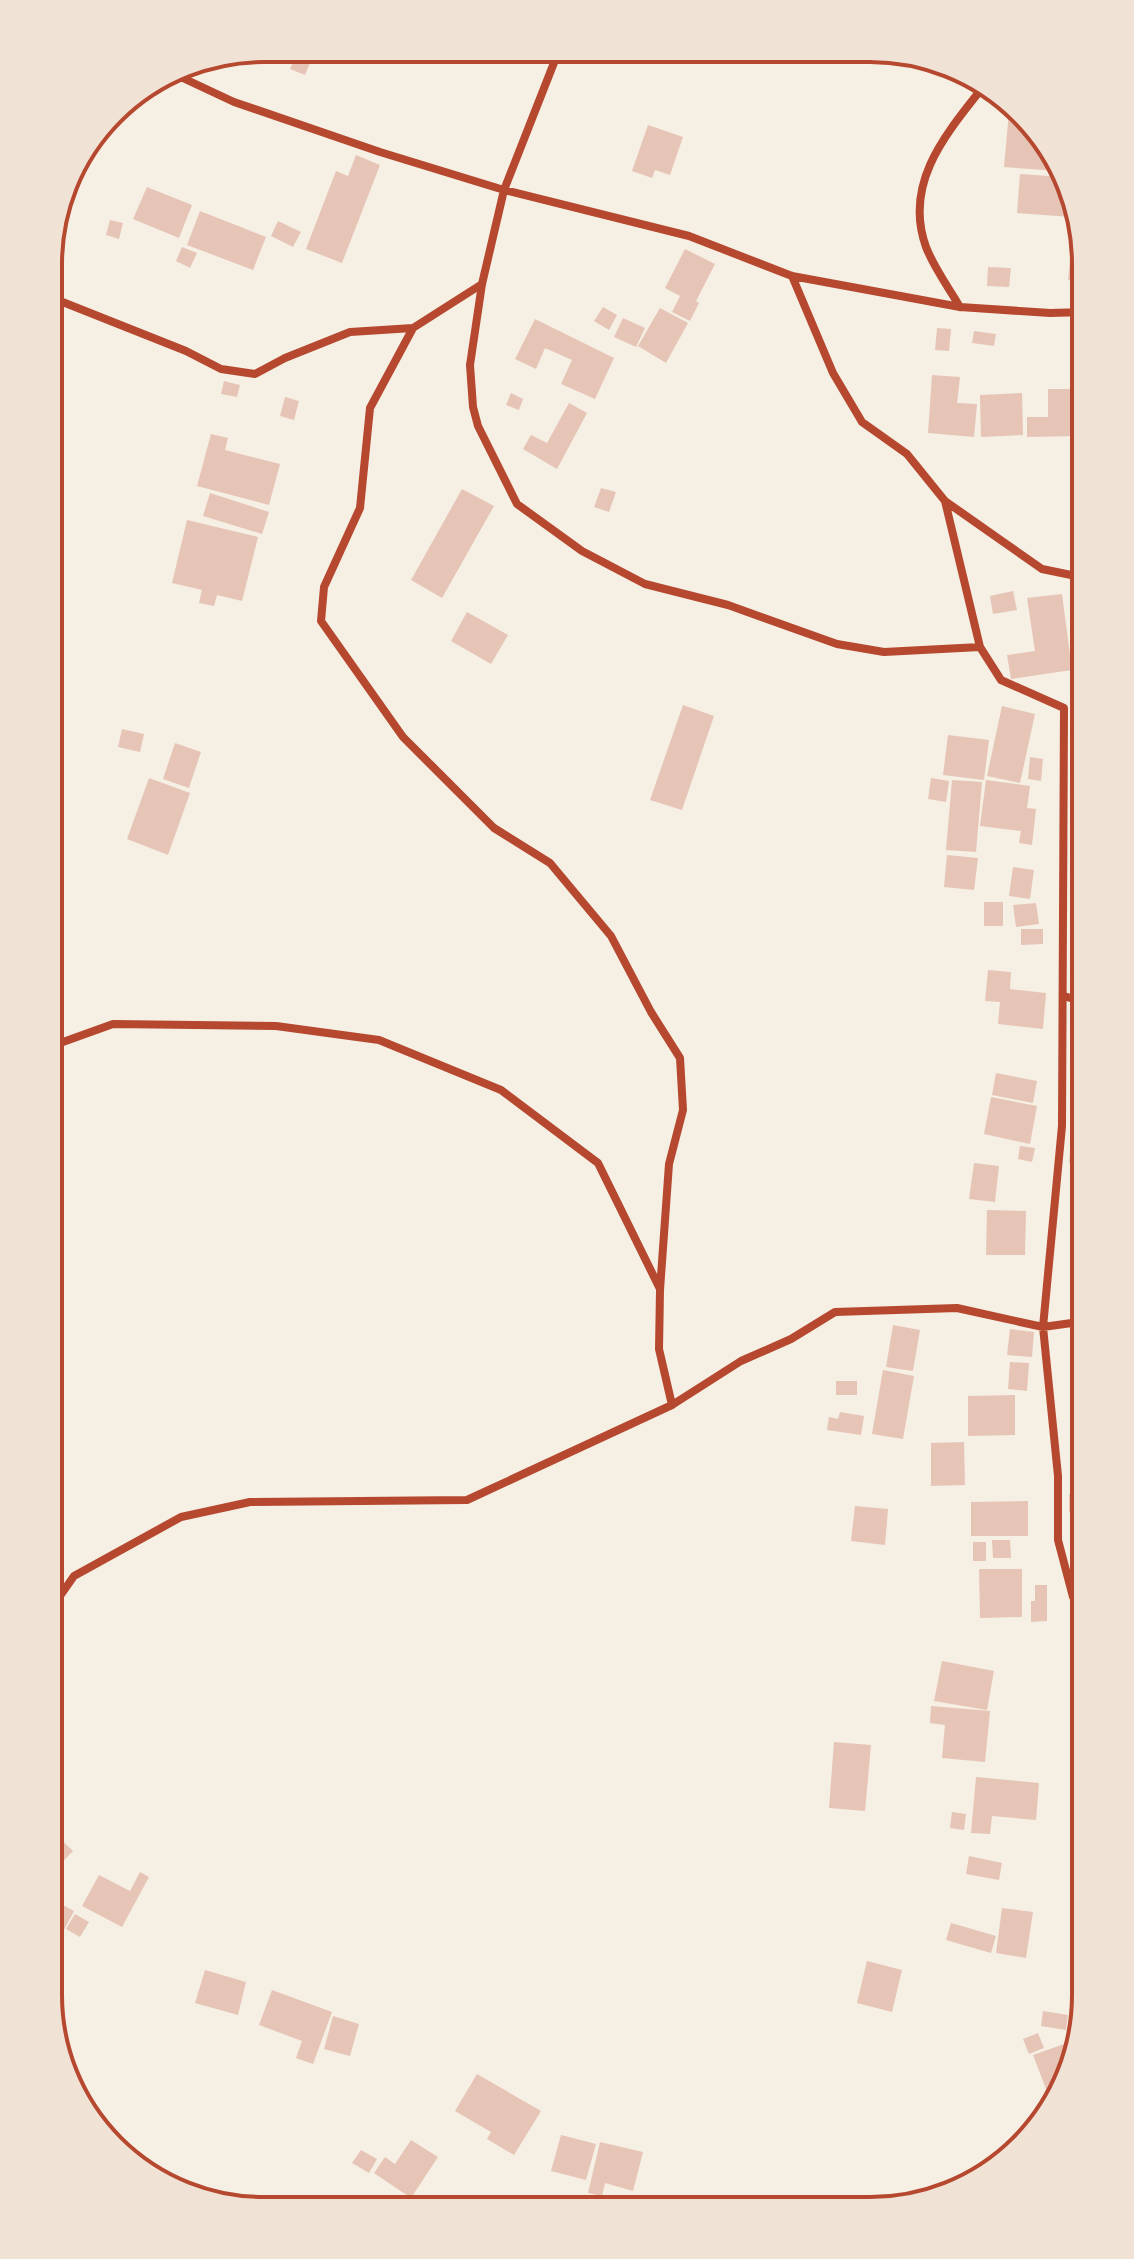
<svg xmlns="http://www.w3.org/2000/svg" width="1134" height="2259" viewBox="0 0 1134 2259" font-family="'Alegreya Sans',sans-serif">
<rect width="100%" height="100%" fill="#f6efe4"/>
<path fill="#e6c5b7" d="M297 53 312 58 305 75 290 69Z
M1010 100 1012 101 1058 171 1004 167Z
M648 125 683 137 670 175 655 170 652 178 632 171Z
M356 155 380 165 342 263 306 249 336 171 348 176Z
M1020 174 1063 177 1075 195 1081 233 1069 232 1071 217 1017 213Z
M147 187 192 205 179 238 133 219Z
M200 211 266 237 253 270 187 245Z
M110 220 123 223 119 239 106 235Z
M278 221 301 232 293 247 271 236Z
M1072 240 1082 241 1080 281 1068 280Z
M182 247 197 253 190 268 176 261Z
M685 249 715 264 696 301 699 303 690 321 672 312 680 296 665 288Z
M988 267 1011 268 1009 287 987 286Z
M603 307 617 315 609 330 594 321Z
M660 308 688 323 666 363 638 346Z
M623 318 645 328 636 347 614 337Z
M535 319 614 358 595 399 561 384 572 360 545 348 536 369 515 359Z
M937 328 951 329 949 351 935 350Z
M974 331 996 334 994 346 972 343Z
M932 375 960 377 957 403 977 404 974 437 928 433Z
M224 381 240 385 237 397 221 394Z
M1048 389H1080V436L1027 437V417H1048Z
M511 393 523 399 519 410 506 405Z
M1022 393 1023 435 981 437 980 395Z
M285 397 299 401 294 420 280 416Z
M569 403 587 413 557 469 523 449 531 435 547 443Z
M211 434 228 438 225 450 280 464 269 505 197 486Z
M601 488 616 492 609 512 594 507Z
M462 489 494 506 442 598 411 580Z
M210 493 269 512 262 534 203 516Z
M187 520 258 537 242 601 217 595 214 606 199 603 202 590 172 583Z
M1013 591 1017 610 993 614 990 596Z
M1062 594 1072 670 1011 679 1007 655 1035 651 1027 598Z
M467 612 508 635 491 664 451 641Z
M1078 674H1086V697L1078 698Z
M683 705 714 716 682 810 650 800Z
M1002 706 1035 714 1020 783 987 776Z
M122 729 144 734 140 752 118 747Z
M948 735 989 740 984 780 943 775Z
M175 743 201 752 189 788 163 779Z
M1030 757 1043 759 1041 781 1028 779Z
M149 778 190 793 168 855 127 839Z
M931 778 949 781 946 802 928 799Z
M952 780 982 782 976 852 946 850Z
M986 780 1030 786 1027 808 1036 809 1032 845 1019 843 1021 831 980 826Z
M947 855 978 858 974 890 944 887Z
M1013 867 1034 870 1030 899 1009 896Z
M984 902H1003V926H984Z
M1036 903 1039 924 1016 927 1013 905Z
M1021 929H1043V944L1021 945Z
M988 970 1011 972 1010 989 1046 993 1043 1029 998 1024 1000 1002 985 1001Z
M996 1073 1037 1081 1033 1103 992 1095Z
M1075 1085 1086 1087V1124L1070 1122Z
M991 1097 1037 1106 1030 1144 984 1134Z
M1072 1127 1086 1128V1165L1069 1163Z
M1020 1146 1035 1148 1032 1162 1018 1159Z
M974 1163 999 1166 995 1202 969 1199Z
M987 1210 1026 1211 1025 1255H986Z
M893 1325 920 1330 913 1371 886 1367Z
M1010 1329 1034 1332 1032 1357 1007 1355Z
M1010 1362 1029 1363 1027 1391 1008 1389Z
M883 1370 914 1376 903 1439 872 1434Z
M836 1381H857V1395H836Z
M1015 1395V1435L968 1436V1396Z
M840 1412 864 1416 861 1435 827 1430 829 1417 838 1419Z
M964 1442 965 1485 931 1486V1443Z
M1069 1494H1086V1512H1069Z
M1028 1501V1536H971V1502Z
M855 1506 888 1509 885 1545 851 1541Z
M992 1540H1010L1011 1558H993Z
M973 1542H986V1561H973Z
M1073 1554H1085V1570H1073Z
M979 1569H1022V1617L980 1618Z
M1035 1585H1047V1621L1031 1622V1601H1035Z
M942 1661 994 1671 987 1710 934 1701Z
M931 1706 990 1711 985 1762 942 1758 945 1725 930 1723Z
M834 1742 871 1745 865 1811 829 1808Z
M976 1777 1039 1783 1036 1820 992 1816 990 1834 971 1833Z
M952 1812 966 1814 964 1830 950 1828Z
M48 1827 73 1851 48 1877Z
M969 1856 1002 1863 999 1880 966 1874Z
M140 1872 149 1877 122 1927 82 1906 99 1875 130 1891Z
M48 1897 74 1911 56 1945 48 1941Z
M1002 1908 1033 1912 1026 1958 996 1953Z
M75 1914 89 1922 80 1937 66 1929Z
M951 1923 996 1936 991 1953 946 1940Z
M867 1961 902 1970 892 2012 857 2003Z
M205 1970 246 1982 238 2015 195 2003Z
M272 1990 332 2012 313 2064 296 2058 302 2041 259 2025Z
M1043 2011 1068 2015 1066 2030 1041 2026Z
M333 2016 359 2024 350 2056 324 2049Z
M1038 2033 1044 2048 1029 2054 1023 2039Z
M1067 2043 1070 2050 1051 2102 1033 2055Z
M477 2074 541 2111 514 2155 487 2139 491 2132 455 2111Z
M561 2135 596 2144 586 2180 551 2171Z
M411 2140 438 2157 411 2198 374 2173 385 2157 395 2164Z
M600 2142 643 2152 633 2191 605 2183 602 2196 588 2193Z
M361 2150 377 2159 369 2173 352 2163Z"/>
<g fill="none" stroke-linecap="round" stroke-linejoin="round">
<path stroke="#b5482f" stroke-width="8" d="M559 50 504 190 482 284 470 365 473 407 478 426 517 504 582 551 645 584 728 605 837 644 884 652 980 647
M170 72 234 102 380 152 504 190 689 236 792 276 960 307 1050 313 1086 312
M792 276 833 373 862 422 907 454 945 501 1002 541 1042 569 1076 576 1086 575
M482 284 413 328 370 408 360 508 324 587 321 621 403 737 494 828 550 863 611 936 651 1012 680 1058 683 1110 669 1164 660 1290 659 1349 672 1405
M50 297 186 351 221 369 255 374 285 358 350 332 413 328
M960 307C949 288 934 268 926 247 903 183 946 134 983 87
M945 501 980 647 1001 680 1064 708 1062 1126 1043 1327 1058 1476V1540L1073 1597 1086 1610
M1064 996 1086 1003
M49 1047 113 1024 276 1026 379 1040 501 1090 598 1163 660 1289
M48 1613 74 1576 181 1517 250 1502 467 1500 672 1405 741 1361 791 1339 835 1312 957 1308 1043 1327 1086 1321"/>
</g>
<path d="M0 0H1134V2259H0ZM264 62H870A202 202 0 0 1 1072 264V1995A202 202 0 0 1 870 2197H264A202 202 0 0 1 62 1995V264A202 202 0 0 1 264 62Z" fill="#f1e2d6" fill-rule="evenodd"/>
<path fill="none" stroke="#b5482f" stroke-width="4" d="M264 62H870A202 202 0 0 1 1072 264V1995A202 202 0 0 1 870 2197H264A202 202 0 0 1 62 1995V264A202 202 0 0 1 264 62Z"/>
</svg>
